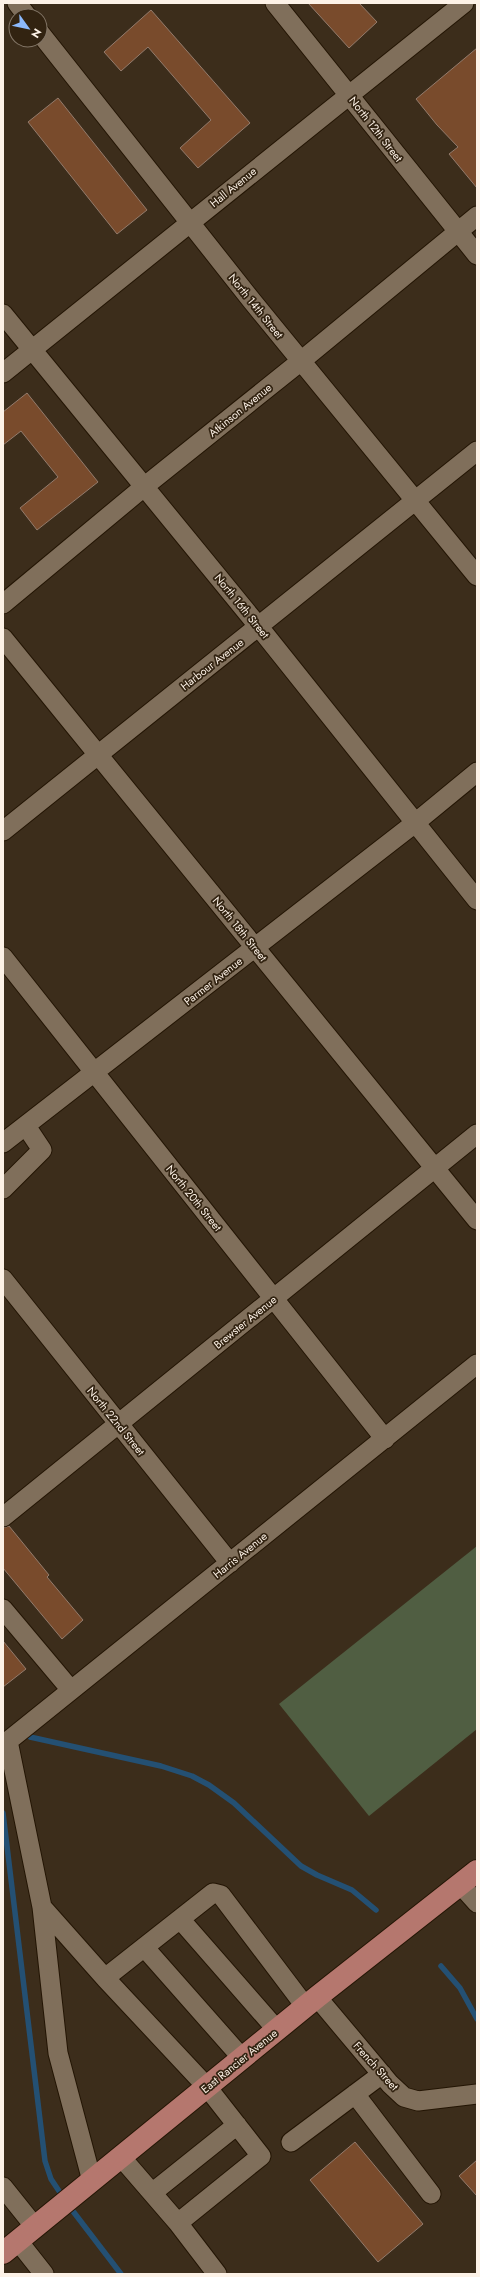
<svg xmlns="http://www.w3.org/2000/svg" width="480" height="2277" viewBox="0 0 480 2277" font-family="Jost,sans-serif">
<rect width="100%" height="100%" fill="#3c2d1b"/>
<path fill="#505e42" d="M477 1546V1729L369 1816 279 1704Z"/>
<g fill="none" stroke-linecap="round" stroke-linejoin="round">
<path stroke="#245073" stroke-width="5.5" d="M30 1737 161 1766 192 1776 209 1785 234 1803 301 1866 317 1875 352 1890 376 1910
M3 1813 45 2161 51 2179 63 2197
M441 1966 460 1988 477 2019
M69 2206 121 2274"/>
</g>
<path fill="#794b2c" stroke="#937b6c" d="M308 3H359L377 22 349 48Z
M151 10 250 123 198 168 180 148 211 120 148 47 121 71 104 52Z
M477 48V188L449 154 458 147 437 125 416 99Z
M58 98 147 210 117 234 28 122Z
M27 393 98 482 37 530 20 508 58 477 21 431 3 445V412Z
M9 1526 49 1575 47 1577 83 1620 62 1639 3 1568V1528Z
M3 1641 26 1669 3 1687Z
M355 2142 423 2224 378 2262 310 2180Z
M477 2160V2196L459 2176Z"/>
<g fill="none" stroke-linecap="round" stroke-linejoin="round">
<defs>
<path id="minor" d="M17 3 27 16
M275 3 477 255
M40 33 252 301 477 576
M3 314 259 627 477 900
M3 373 464 3
M3 604 145 486 301 361 477 216
M3 638 477 1220
M3 831 477 451
M3 957 385 1439
M3 1143 415 823 477 772
M3 1189 42 1150 26 1126
M3 1279 230 1563
M3 1517 477 1134
M3 1609 71 1690
M8 1741 42 1907 105 1978 213 1893 221 1895 305 2006
M3 1745 477 1364
M460 1884 477 1903
M42 1907 58 2053 92 2181
M180 1919 277 2030
M144 1947 242 2058
M105 1978 207 2087 261 2156 178 2223 121 2157
M317 1997 390 2084 404 2097 418 2101 477 2094
M355 2094 431 2194
M291 2142 382 2074
M3 2187 35 2227
M152 2193 237 2125
M178 2223 217 2274
M18 2241 44 2274"/>
<path id="major" d="M3 2253 317 1997 477 1871"/>
</defs>
<use href="#minor" stroke="#231504" stroke-width="21"/>
<use href="#major" stroke="#231504" stroke-width="24"/>
<use href="#minor" stroke="#806f5b" stroke-width="19"/>
<use href="#major" stroke="#b5776e" stroke-width="22"/>
</g>
<g text-anchor="middle" stroke-width="3.5" stroke-linejoin="round" paint-order="stroke">
<g font-size="11" fill="#fdf2e7" stroke="#322311">
<text transform="translate(376 129) rotate(52)" y="4">North 12th Street</text>
<text transform="translate(233 187) rotate(-39)" y="4">Hall Avenue</text>
<text transform="translate(256 306) rotate(51)" y="4">North 14th Street</text>
<text transform="translate(240 410) rotate(-39)" y="4">Atkinson Avenue</text>
<text transform="translate(242 606) rotate(51)" y="4">North 16th Street</text>
<text transform="translate(212 664) rotate(-38)" y="4">Harbour Avenue</text>
<text transform="translate(240 929) rotate(51)" y="4">North 18th Street</text>
<text transform="translate(213 981) rotate(-38)" y="4">Parmer Avenue</text>
<text transform="translate(194 1198) rotate(51)" y="4">North 20th Street</text>
<text transform="translate(245 1322) rotate(-39)" y="4">Brewster Avenue</text>
<text transform="translate(116 1421) rotate(51)" y="4">North 22nd Street</text>
<text transform="translate(240 1555) rotate(-39)" y="4">Harris Avenue</text>
<text transform="translate(239 2061) rotate(-39)" y="4">East Rancier Avenue</text>
<text transform="translate(376 2066) rotate(48)" y="4">French Street</text>
</g>
</g>
<rect width="480" height="2277" fill="none" stroke="#fdf2e7" stroke-width="8"/>
<g transform="translate(28 28) rotate(123)"><circle r="19" fill="#322311" stroke="#837667"/>
<path d="M0-3L7 15L0 10L-7 15Z" fill="#8cb9fc"/>
<text y="-6" font-size="11" font-weight="bold" text-anchor="middle" fill="#fdf2e7">N</text>
</g>
</svg>
